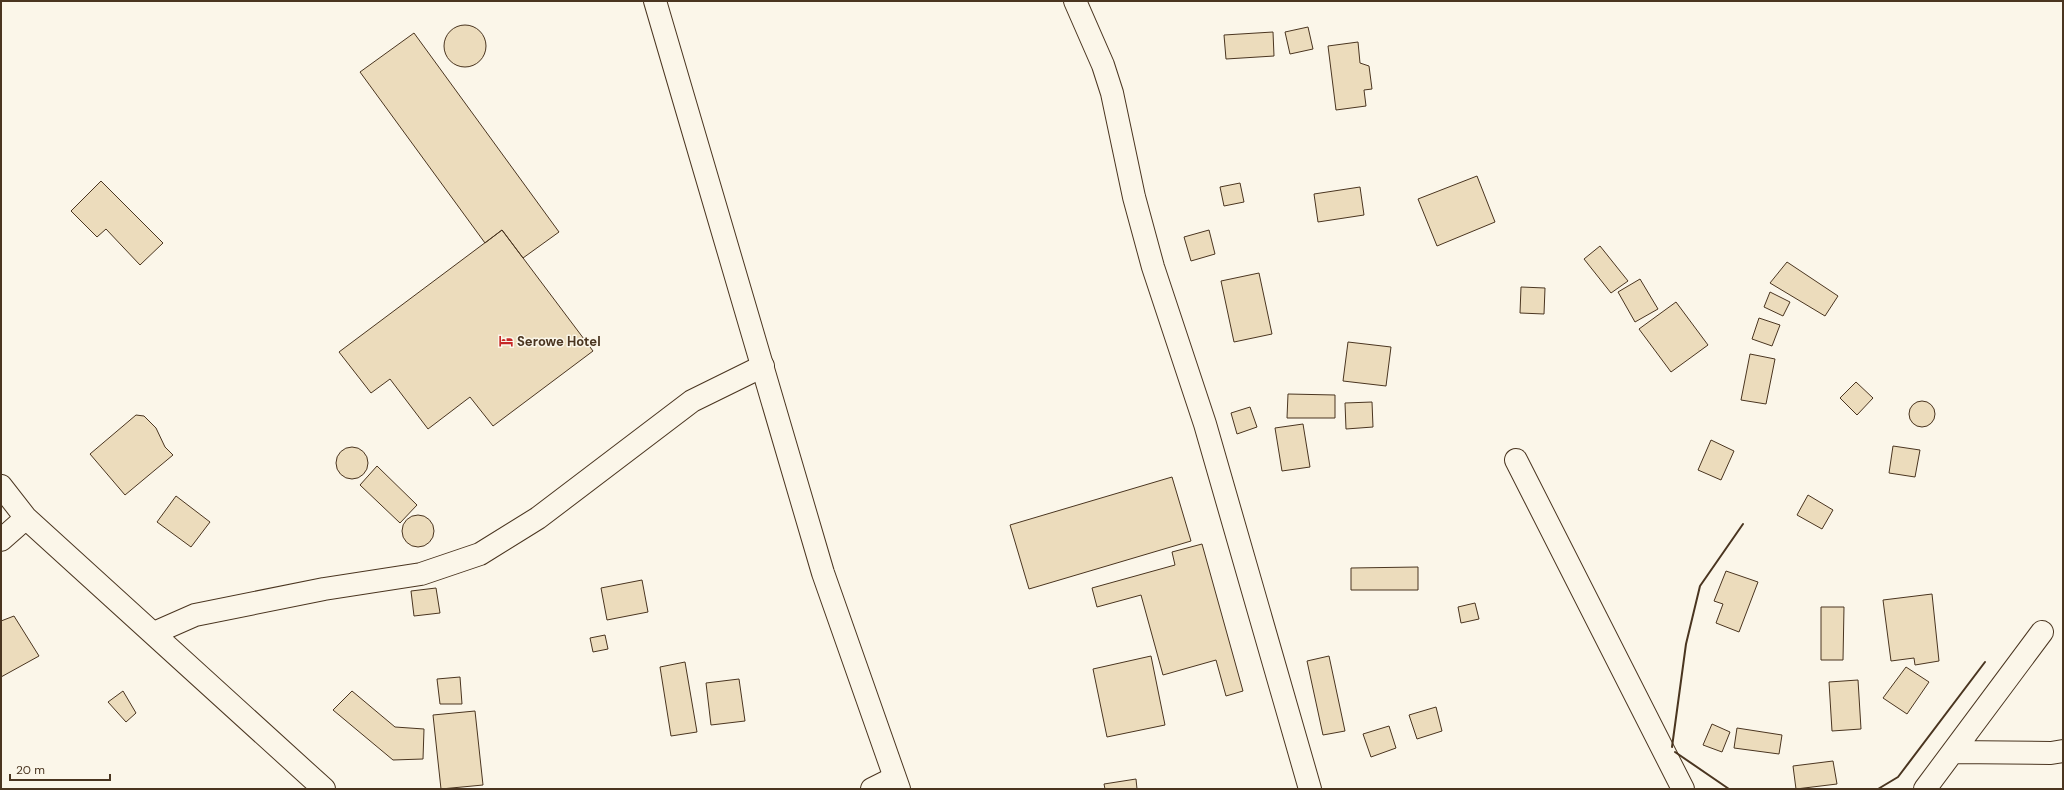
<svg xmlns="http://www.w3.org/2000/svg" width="2064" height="790" viewBox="0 0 2064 790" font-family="'DM Sans',sans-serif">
<rect width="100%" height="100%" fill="#fbf6e9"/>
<path fill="#ecdcbc" stroke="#4a3520" d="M444 46a21 21 0 1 1 42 0a21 21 0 1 1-42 0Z
M1308 27 1313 49 1290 54 1285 32Z
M1273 32 1274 56 1226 59 1224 35Z
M414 33 559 232 523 258 502 230 485 243 360 72Z
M1358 42 1360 63 1369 66 1372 89 1364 90 1366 106 1336 110 1328 46Z
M1477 176 1495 222 1437 246 1418 199Z
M101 181 163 243 140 265 106 229 97 237 71 211Z
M1240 183 1244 202 1224 206 1220 187Z
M1360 187 1364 215 1318 222 1314 194Z
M502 230 593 351 493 426 470 397 428 429 390 379 371 393 339 352Z
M1209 230 1215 254 1191 261 1184 237Z
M1600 246 1628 281 1611 293 1584 259Z
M1787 262 1838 296 1825 316 1770 283Z
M1259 273 1272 334 1234 342 1221 281Z
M1640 279 1658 309 1635 322 1618 292Z
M1521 287 1545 288 1544 314 1520 313Z
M1770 292 1790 302 1783 316 1764 307Z
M1676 302 1708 345 1671 372 1639 329Z
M1759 318 1780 325 1772 346 1752 339Z
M1348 342 1391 347 1386 386 1343 381Z
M1750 354 1775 359 1766 404 1741 400Z
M1856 382 1873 398 1857 415 1840 398Z
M1288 394 1335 395V418H1287Z
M1909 414a13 13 0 1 1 26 0a13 13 0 1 1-26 0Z
M1372 402 1373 427 1346 429 1345 403Z
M1250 407 1257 427 1237 434 1231 413Z
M136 415 144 416 156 428 165 447 173 455 125 495 90 454Z
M1303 424 1310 467 1282 471 1275 428Z
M1711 440 1734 451 1721 480 1698 470Z
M1893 446 1920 450 1915 477 1889 473Z
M336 463a16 16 0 1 1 32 0a16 16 0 1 1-32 0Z
M377 466 417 505 400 523 360 485Z
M1172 477 1191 541 1029 589 1010 525Z
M1808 495 1833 510 1822 529 1797 515Z
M176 496 210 522 191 547 157 522Z
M402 531a16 16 0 1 1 32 0a16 16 0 1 1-32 0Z
M1202 544 1243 691 1226 696 1216 660 1163 675 1141 595 1097 607 1092 588 1175 565 1172 552Z
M1418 567V590H1351V568Z
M1726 571 1758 582 1739 632 1716 623 1723 604 1714 601Z
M642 580 648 612 607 620 601 588Z
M436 588 440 613 414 616 411 591Z
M1932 594 1939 661 1915 665 1914 658 1891 661 1883 600Z
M1475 603 1479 619 1461 623 1458 607Z
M1821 607H1844L1843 660H1821Z
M14 616 39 656 1 677V621Z
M605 635 608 649 593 652 590 638Z
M1151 656 1165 725 1107 737 1093 669Z
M1329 656 1345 731 1323 735 1307 661Z
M685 662 697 732 671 736 660 667Z
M1906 667 1929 682 1907 714 1883 698Z
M460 677 462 704H440L437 679Z
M739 679 745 721 711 725 706 683Z
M1858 680 1861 729 1832 731 1829 682Z
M123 691 136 713 126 722 108 702Z
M352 691 395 727 424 729 423 759 393 760 333 710Z
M1436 707 1442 731 1417 739 1409 715Z
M475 711 483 785 441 789 433 715Z
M1712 724 1730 732 1722 752 1703 745Z
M1389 726 1396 748 1371 757 1363 734Z
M1737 728 1782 735 1779 754 1734 748Z
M1833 761 1837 784 1796 789 1793 766Z
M1136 779 1137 789H1105L1104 784Z"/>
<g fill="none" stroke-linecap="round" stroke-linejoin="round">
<defs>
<path id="street" d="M1075 1 1103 65 1112 93 1134 197 1153 267 1205 424 1310 789
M1516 460 1683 789
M1 486 26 518 324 789
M1 540 26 518
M154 633 195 615 324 589 421 574 480 554 538 518 692 401 763 366
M1953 752 2051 753 2063 751
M872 789 894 778
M1925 789 2042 632"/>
<path id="primary" d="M655 1 823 573 899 789"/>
</defs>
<use href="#street" stroke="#4a3520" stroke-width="24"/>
<use href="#primary" stroke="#4a3520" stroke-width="24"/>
<use href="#street" stroke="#fbf6e9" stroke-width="22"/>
<use href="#primary" stroke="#fbf6e9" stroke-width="22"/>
<path stroke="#4a3520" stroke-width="2" d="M1672 747 1686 644 1700 586 1743 524
M1675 752 1729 789
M1878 789 1898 777 1985 662"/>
</g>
<defs>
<symbol id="hotel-bare" viewBox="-9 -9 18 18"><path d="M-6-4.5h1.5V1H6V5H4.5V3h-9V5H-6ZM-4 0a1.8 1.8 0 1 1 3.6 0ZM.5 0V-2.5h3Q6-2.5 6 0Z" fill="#c62828" stroke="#fbf6e9" stroke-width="2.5" paint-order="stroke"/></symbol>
</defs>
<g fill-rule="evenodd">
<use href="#hotel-bare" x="496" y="331" width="20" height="20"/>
</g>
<g text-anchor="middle" stroke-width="3" stroke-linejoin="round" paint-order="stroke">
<g font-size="13" font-weight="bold" fill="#4a3520" stroke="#fbf6e9" text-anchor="start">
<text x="517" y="346">Serowe Hotel</text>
</g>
</g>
<rect width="2064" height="790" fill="none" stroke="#4a3520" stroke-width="4"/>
<path d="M10 774v6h100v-6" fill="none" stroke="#4a3520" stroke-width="2"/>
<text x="16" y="774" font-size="12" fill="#4a3520" stroke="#fbf6e9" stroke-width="3" paint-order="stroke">20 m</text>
</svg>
